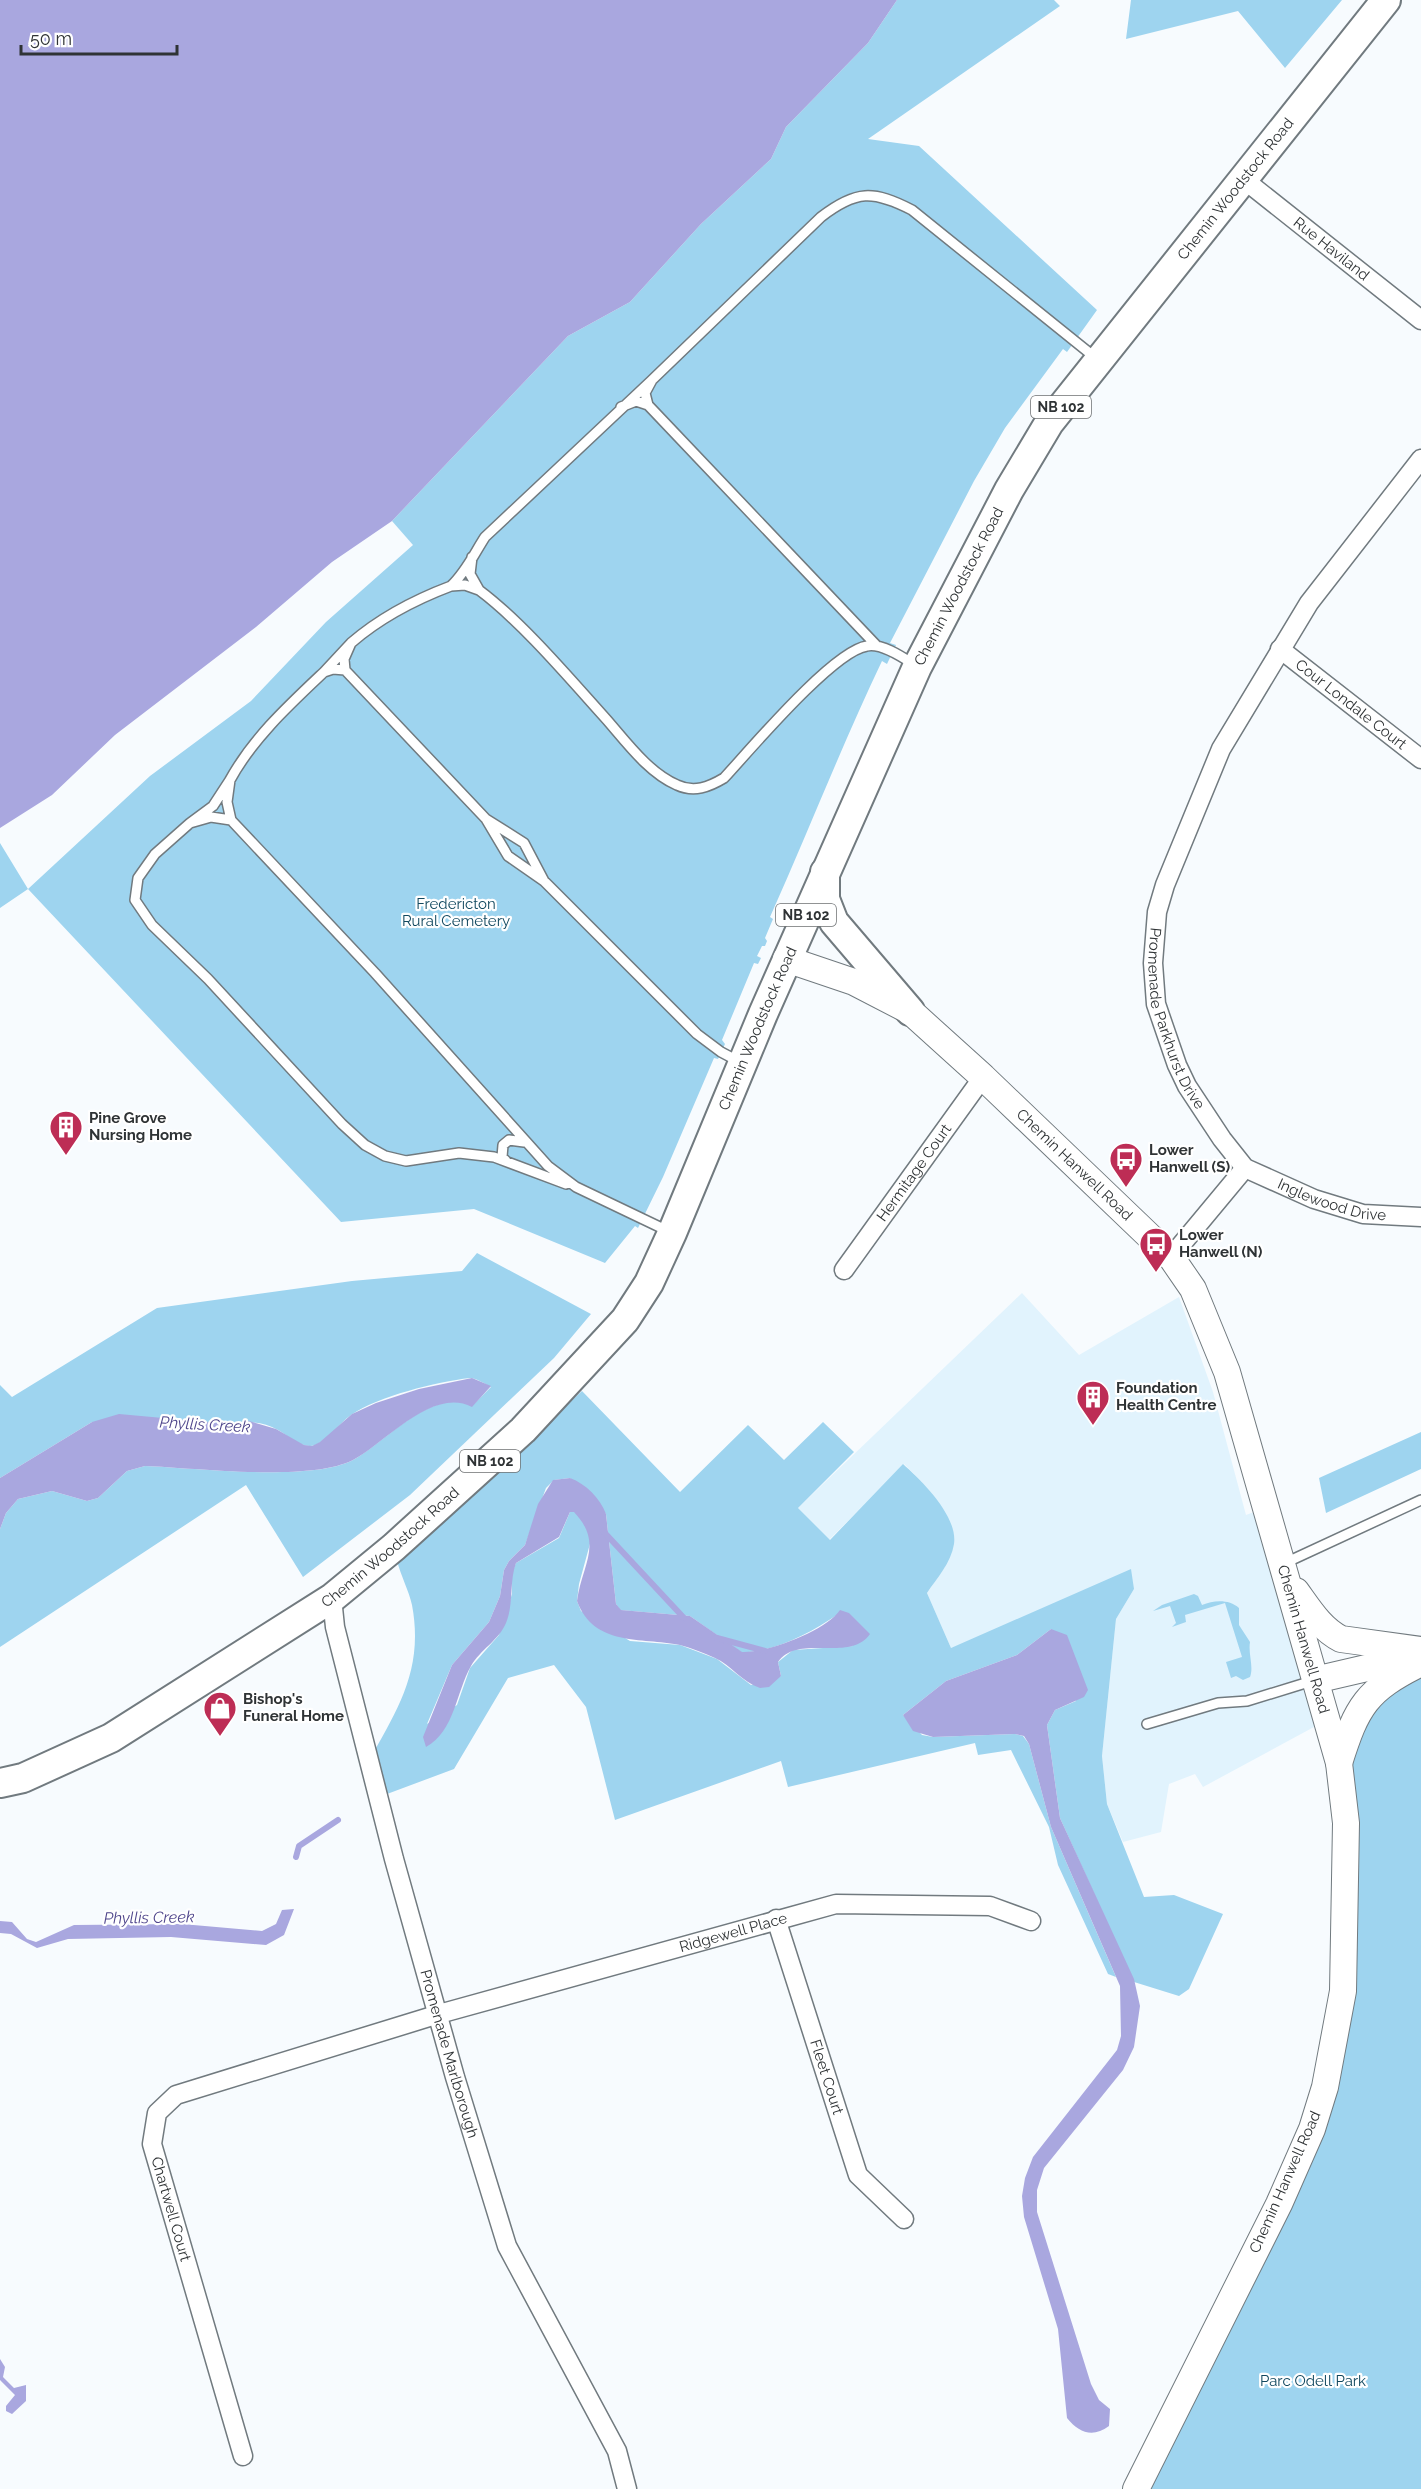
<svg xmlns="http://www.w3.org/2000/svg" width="1421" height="2489" viewBox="0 0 1421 2489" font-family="Raleway,sans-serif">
<rect width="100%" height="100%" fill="#f7fbfe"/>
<path fill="#e1f3fd" d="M1022 1293 1079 1355 1179 1297 1213 1392 1246 1515 1265 1508 1325 1721 1203 1787 1195 1774 1169 1784 1161 1832 1123 1842 1107 1804 1102 1756 1116 1619 1134 1589 951 1648 927 1593 945 1567 922 1482 904 1464 829 1540 798 1508Z"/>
<path fill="#9ed4ef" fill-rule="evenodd" d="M897 0H1054L1060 6 868 139 919 146 1097 310 1067 352 1063 349 1005 428 974 481 890 643 896 645 887 664 882 661C842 745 808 832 770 917L773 919 765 938 767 941 765 946H762L757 956 761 958 758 964 754 963 722 1040 725 1044 718 1059 714 1058 663 1177 638 1228 635 1226 605 1263 474 1209 341 1222 28 889 0 908V843L28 889 150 776 251 701 326 622 413 545 392 521 568 336 630 302 701 224 771 159 786 127 868 43Z
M1131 0H1342L1285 68 1238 11 1126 39Z
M477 1253 591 1314 554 1358 410 1495 303 1577 246 1485 0 1647V1529L6 1513 18 1499 52 1491 87 1501 98 1498 127 1471 145 1466C196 1468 311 1482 353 1460 385 1443 432 1386 472 1406L491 1387C485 1384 476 1378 470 1378 436 1382 379 1396 351 1415 339 1423 326 1444 311 1446 300 1447 287 1435 278 1430 262 1421 247 1421 229 1424L92 1422 0 1478V1385L12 1397 157 1308 352 1281 462 1271Z
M582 1391 680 1492 748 1425 784 1460 823 1422 854 1452 798 1508 830 1540 903 1464C922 1481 958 1516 954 1544 951 1563 937 1578 927 1593L951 1648 1131 1569 1134 1589 1116 1619 1102 1756 1107 1804 1144 1897 1174 1895 1223 1914 1189 1989 1179 1996 1134 1982 1060 1818 1047 1725 1055 1710 1076 1701 1051 1629 1017 1655 946 1681 903 1715 922 1735 933 1737 1015 1734 1023 1736 1029 1744 1051 1827 1116 1977 1108 1974 1058 1865 1049 1827 1011 1750 978 1755 975 1743 788 1787 781 1761 615 1820 586 1707 554 1665 508 1678 454 1769 379 1797 368 1762C398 1709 424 1669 412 1605 409 1591 401 1576 397 1561ZM570 1478 606 1514 616 1604 620 1610 690 1616 741 1652C774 1653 810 1633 837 1615L853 1646 793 1650 778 1662 781 1676 751 1685 717 1659 680 1645 630 1641 581 1611 577 1601 579 1584 591 1540 584 1522 574 1511 570 1512 559 1538 516 1563 512 1573V1594L499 1635 470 1668 457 1705 427 1724 452 1665 489 1622 500 1596 504 1570 509 1561 525 1545 546 1488 554 1480Z
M1421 1432V1469L1326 1513 1319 1478Z
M1194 1594 1198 1596 1202 1605C1214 1600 1229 1599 1239 1608V1625L1250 1642C1248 1654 1254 1667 1250 1677L1243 1680 1236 1676 1231 1678 1226 1662 1242 1657 1225 1603 1185 1615 1186 1622 1172 1627 1176 1623 1170 1606 1153 1611 1162 1605Z
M1421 1663V2489H1136L1325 2087 1352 1722Z"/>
<path fill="#a9a7df" d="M0 0H897L868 43 786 127 771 159 701 224 630 302 568 336 392 521 332 562 256 627 115 735 52 795 0 828Z
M472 1378 491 1386 472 1407C433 1386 385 1443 353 1460 310 1482 196 1468 145 1466L127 1471 98 1498 87 1501 52 1491 18 1499 6 1513 0 1529V1478L92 1422 119 1414 229 1424 249 1421 276 1429 304 1445 312 1446 320 1442 352 1414 376 1403 419 1389Z
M570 1478C586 1484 600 1498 606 1514L616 1604 621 1610 690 1616 742 1652C767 1653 826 1631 840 1610L849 1613 870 1634C850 1663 798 1633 778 1662L781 1676 769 1687 760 1688C742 1682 731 1665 715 1658 704 1653 691 1648 680 1645 641 1637 594 1647 577 1601 582 1564 604 1544 574 1512H570L559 1537 516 1563C509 1582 514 1604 506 1623 499 1640 480 1650 471 1666 456 1692 455 1731 426 1747L423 1737 452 1665 489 1622 500 1596 504 1570 509 1561 525 1545 538 1504 553 1480Z
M1051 1629 1067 1635 1088 1690 1084 1697 1055 1710 1047 1725 1060 1818 1134 1979 1140 2006 1134 2047 1123 2070 1044 2168 1037 2190V2212L1091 2384 1099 2400 1110 2409 1109 2426C1093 2438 1079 2433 1067 2418L1058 2329 1024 2217 1022 2196 1025 2178 1033 2157 1117 2050 1121 2036 1120 1986 1051 1827 1029 1744 1024 1736 1015 1734 933 1737 913 1731 903 1715 946 1681 1017 1655Z
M294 1909 284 1935 266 1945 171 1937 68 1939 37 1948 11 1934 0 1933V1921L12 1922 27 1939 36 1942 74 1925 182 1924 262 1931 276 1924 282 1910Z
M0 2359 5 2367 3 2377 14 2388 26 2385V2401L12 2414 6 2411V2406L15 2395 0 2380Z"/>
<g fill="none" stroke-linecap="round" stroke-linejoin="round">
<path stroke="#a9a7df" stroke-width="6" d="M603 1531 684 1618
M717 1638 765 1651
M296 1857 299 1846 338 1820"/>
<defs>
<path id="lane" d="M652 380 821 217C856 190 873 190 912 210L1097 359
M648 405 876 645
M472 557 470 574 479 590 465 585 451 586C466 572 474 554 485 537L652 380 645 393 648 405 636 401 621 407
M479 590C522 622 570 679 607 720 627 743 649 773 677 785 694 793 709 787 724 778 750 750 833 651 867 646 881 643 901 656 913 664
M351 643C381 617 414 600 451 586
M345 670 333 669 324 672 351 643 344 659 345 670 486 819 508 856 544 881 524 843 486 819
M230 780C253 738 289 705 324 672
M231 820 211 817 190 823 213 806 230 780 227 802 231 820 375 973 548 1166 576 1187 668 1231
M190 823 155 854 138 878 135 900 152 925 208 979 342 1124 365 1145 385 1156 406 1161 459 1153 494 1157 566 1184
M544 881 697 1034 721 1052 740 1062
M506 1161 502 1157 503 1145 509 1140 524 1142
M1285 1563 1421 1500
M1147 1724 1218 1703 1247 1701 1312 1681"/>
<g id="street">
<path id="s1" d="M1242 178 1421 320"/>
<path id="s2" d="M1421 459 1309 603 1221 749 1165 885 1157 912 1153 963 1156 1004 1177 1065 1187 1086 1222 1139 1245 1168 1314 1199 1363 1214 1421 1217"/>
<path id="s3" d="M1280 649 1421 759"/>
<path d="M1171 1257 1245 1168"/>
<path id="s4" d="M844 1270 983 1077"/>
<path id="s5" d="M332 1598 335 1627 394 1859 455 2077 507 2246 617 2451 627 2489"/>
<path id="s6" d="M776 1919 858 2175 904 2219"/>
<path id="s7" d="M243 2456 152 2144 157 2113 176 2095 439 2014 836 1904 990 1906 1031 1921"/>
</g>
<g id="secondary">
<path id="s8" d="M786 959 854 982 910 1011 983 1077 1171 1257 1193 1289 1227 1372 1339 1763 1346 1823 1343 1991 1325 2087 1312 2129 1279 2204 1136 2489"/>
<path d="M1296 1591C1309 1609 1321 1629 1341 1639L1421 1650"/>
<path d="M1315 1680 1414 1657"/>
<path d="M1339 1763C1357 1706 1366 1690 1421 1663"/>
</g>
<g id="primary">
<path d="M825 872V899L834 922 910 1011"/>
<path id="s9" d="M0 1783 23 1778 111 1738 332 1598 394 1547 523 1430 625 1320 649 1283 672 1233 763 1014 917 667 1009 490 1049 423 1386 0"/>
</g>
</defs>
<use href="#lane" stroke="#717a7f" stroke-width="12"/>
<use href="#street" stroke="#717a7f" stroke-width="21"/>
<use href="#secondary" stroke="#717a7f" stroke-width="28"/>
<use href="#primary" stroke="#717a7f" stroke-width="32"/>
<use href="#lane" stroke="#fff" stroke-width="9"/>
<use href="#street" stroke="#fff" stroke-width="18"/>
<use href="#secondary" stroke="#fff" stroke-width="26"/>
<use href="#primary" stroke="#fff" stroke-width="28"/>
</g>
<defs>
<symbol id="building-pin" viewBox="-11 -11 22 30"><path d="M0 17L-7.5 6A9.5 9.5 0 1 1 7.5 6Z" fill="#bd2d55" stroke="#fff"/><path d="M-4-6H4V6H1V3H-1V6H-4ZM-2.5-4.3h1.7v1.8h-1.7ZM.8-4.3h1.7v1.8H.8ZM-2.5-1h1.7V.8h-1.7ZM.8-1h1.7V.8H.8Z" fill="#fff"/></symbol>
<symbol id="bus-pin" viewBox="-11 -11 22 30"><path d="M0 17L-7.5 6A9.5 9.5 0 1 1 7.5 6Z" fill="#bd2d55" stroke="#fff"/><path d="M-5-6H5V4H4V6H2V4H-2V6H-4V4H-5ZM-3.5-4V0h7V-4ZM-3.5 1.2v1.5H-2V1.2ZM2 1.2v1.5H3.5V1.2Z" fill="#fff"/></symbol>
<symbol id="shop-pin" viewBox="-11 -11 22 30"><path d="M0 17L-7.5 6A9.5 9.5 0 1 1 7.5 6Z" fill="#bd2d55" stroke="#fff"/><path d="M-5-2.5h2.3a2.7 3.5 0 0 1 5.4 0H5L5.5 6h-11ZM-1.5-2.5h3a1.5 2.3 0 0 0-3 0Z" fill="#fff"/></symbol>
</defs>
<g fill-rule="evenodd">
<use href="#building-pin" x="47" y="1108" width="38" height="52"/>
<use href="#bus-pin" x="1107" y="1140" width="38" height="52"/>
<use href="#bus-pin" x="1137" y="1225" width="38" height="52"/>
<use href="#building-pin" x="1074" y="1378" width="38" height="52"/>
<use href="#shop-pin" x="201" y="1689" width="38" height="52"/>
</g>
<g text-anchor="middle" stroke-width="4.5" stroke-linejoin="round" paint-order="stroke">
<g fill="#fff" stroke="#6d7072" stroke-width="1.5">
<rect x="1031" y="396" width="60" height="22" rx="4.5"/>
<rect x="776" y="904" width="60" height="22" rx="4.5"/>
<rect x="460" y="1450" width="60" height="22" rx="4.5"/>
</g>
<g font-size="14" font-weight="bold" fill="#2f3335">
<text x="1061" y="412">NB 102</text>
<text x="806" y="920">NB 102</text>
<text x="490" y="1466">NB 102</text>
</g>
<g font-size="15" fill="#2f3335" stroke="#fff">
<text dy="5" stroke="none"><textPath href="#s9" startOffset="2079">Chemin Woodstock Road</textPath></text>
<text dy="5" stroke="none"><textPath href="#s1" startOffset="114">Rue Haviland</textPath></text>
<text dy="5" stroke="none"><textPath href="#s9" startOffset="1593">Chemin Woodstock Road</textPath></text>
<text dy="5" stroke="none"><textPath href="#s3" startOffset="90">Cour Londale Court</textPath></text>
<text dy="5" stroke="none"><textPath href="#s2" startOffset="639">Promenade Parkhurst Drive</textPath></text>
<text dy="5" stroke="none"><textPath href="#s9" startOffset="1107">Chemin Woodstock Road</textPath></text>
<text dy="5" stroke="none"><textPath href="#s8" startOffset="360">Chemin Hanwell Road</textPath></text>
<text dy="5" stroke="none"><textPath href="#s4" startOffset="120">Hermitage Court</textPath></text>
<text dy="5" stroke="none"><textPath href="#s2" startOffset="902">Inglewood Drive</textPath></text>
<text dy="5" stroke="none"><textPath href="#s9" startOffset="459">Chemin Woodstock Road</textPath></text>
<text dy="5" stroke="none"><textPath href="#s8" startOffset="900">Chemin Hanwell Road</textPath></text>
<text dy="5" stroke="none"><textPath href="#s7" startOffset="963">Ridgewell Place</textPath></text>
<text dy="5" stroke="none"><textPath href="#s5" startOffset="471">Promenade Marlborough</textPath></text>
<text dy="5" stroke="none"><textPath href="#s6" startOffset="166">Fleet Court</textPath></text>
<text transform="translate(1285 2182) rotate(-66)" y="5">Chemin Hanwell Road</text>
<text transform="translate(171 2209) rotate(74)" y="5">Chartwell Court</text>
</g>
<g font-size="15" fill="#11485f" stroke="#fff">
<text x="456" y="909">Fredericton<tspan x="456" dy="17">Rural Cemetery</tspan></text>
<text x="1313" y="2386">Parc Odell Park</text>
</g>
<g font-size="15" font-weight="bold" fill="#2f3335" stroke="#fff" text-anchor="start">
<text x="89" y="1123">Pine Grove<tspan x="89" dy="17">Nursing Home</tspan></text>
<text x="1149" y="1155">Lower<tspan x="1149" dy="17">Hanwell (S)</tspan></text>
<text x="1179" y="1240">Lower<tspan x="1179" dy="17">Hanwell (N)</tspan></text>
<text x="1116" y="1393">Foundation<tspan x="1116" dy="17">Health Centre</tspan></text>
<text x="243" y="1704">Bishop's<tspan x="243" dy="17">Funeral Home</tspan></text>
</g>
<g font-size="16" font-style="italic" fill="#4e458b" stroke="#fff">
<text transform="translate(205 1424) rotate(3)" y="6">Phyllis Creek</text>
<text transform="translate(149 1917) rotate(-1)" y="6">Phyllis Creek</text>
</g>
</g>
<path d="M21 45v9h156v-9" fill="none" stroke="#2f3335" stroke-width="3"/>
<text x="30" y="45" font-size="18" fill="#2f3335" stroke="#ffffff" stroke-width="4.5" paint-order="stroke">50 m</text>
</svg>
